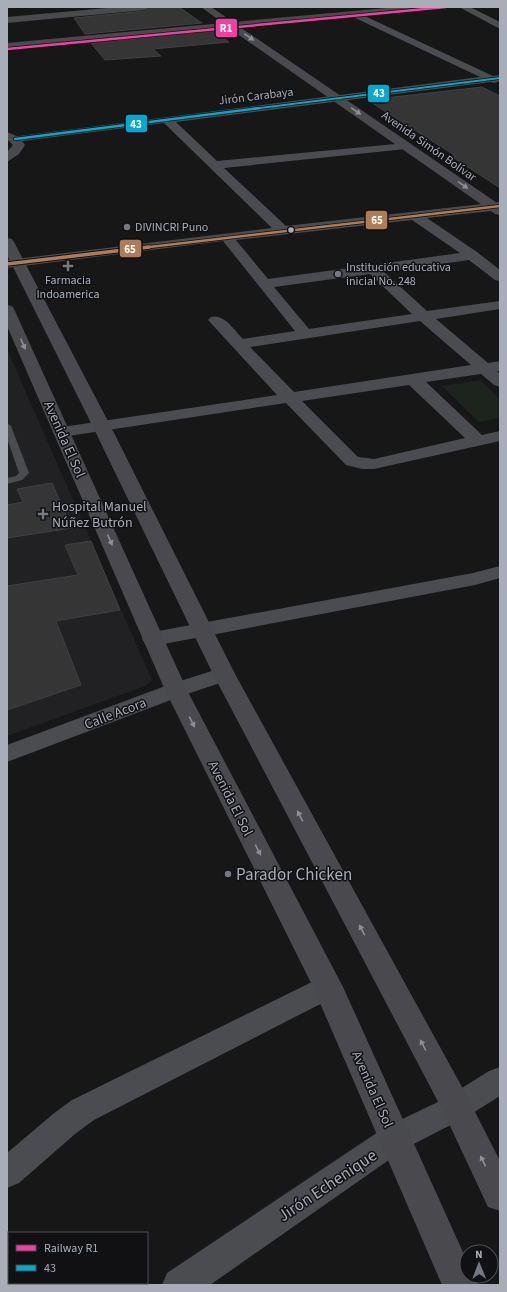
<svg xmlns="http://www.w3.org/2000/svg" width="507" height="1292" viewBox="0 0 507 1292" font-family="'Source Sans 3',sans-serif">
<rect width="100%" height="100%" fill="#171717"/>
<path fill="#212123" d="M7 349 152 680 145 686 7 736Z"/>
<path fill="#1d241e" d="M480 380 500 399V418L479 422 442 386Z"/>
<path fill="#353536" stroke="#3f4043" d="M150 7H179L202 23 85 34 74 18 145 11Z
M213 31 229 42 153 49 161 56 105 60 91 43Z
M482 87 500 96V188L451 156H456L367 100Z
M52 483 72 528 7 538V505L23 502 17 489Z
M91 541 120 610 56 621 81 685 7 710V586L78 575 65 545Z"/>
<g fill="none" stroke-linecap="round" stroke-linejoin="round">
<path fill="#4b4c50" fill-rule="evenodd" d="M7 423 11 426 29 473 22 480 7 484V478L16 476 19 473 7 438Z"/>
<path fill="#4b4c50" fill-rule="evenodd" d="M459 7H470L500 22V29Z
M354 11 493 76 500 75V81L494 83 491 82 176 122 217 161 406 143 410 144 412 146 410 148 406 149 224 168 286 226 500 202V210L427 218 477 252 500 270V281L495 280 469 260 384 272 427 311 500 301V309L436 319 488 363 500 361V371H497L500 374V387L494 385 481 374 426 382 482 435 500 431V441L374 469H362L346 465 286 403 62 437 56 436 53 432 56 428 62 427 277 395 208 320 211 317C224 313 234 330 243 339L295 331 223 241 7 268V260L272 228 164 123 15 142 11 141 9 139 11 137 480 77 351 16 350 14ZM412 220 460 253 268 279 236 240ZM370 274 412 314 309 329 274 287ZM420 321 471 365 294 392 250 347ZM409 385 465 438 374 459 358 457 302 401Z
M500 566V578L475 585 153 646 145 644 142 639 145 634 153 632 473 573Z
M224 667 232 669 235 674 232 679 184 695 7 762V745L168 685Z
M328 976 338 979 343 987 338 995 94 1120 75 1134 19 1183 7 1188V1153L53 1114 72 1100 318 979Z
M500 1067V1096L468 1116 406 1148 210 1285H162L167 1273 384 1128 446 1098 489 1071Z"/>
<path fill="#4a4a4e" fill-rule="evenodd" d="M118 7H149L145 10 7 23V17Z
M201 7H211L233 22 398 7H430L426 10 240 27 500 205V215L495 214 229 28 7 49V43L223 23Z
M7 132 19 137 25 145 19 154 7 162V152L13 145 7 139Z
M7 238 12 239 14 242 110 425 235 674 468 1098 500 1161V1211L488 1207 444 1113 213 674 92 425 7 255Z
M7 305 12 306 14 309 187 690 343 987 467 1261V1276H474L478 1285H442L313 987 165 690 7 326Z"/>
<defs>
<path id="bus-1-far1" d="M252 109 500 78"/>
<path id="bus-1" d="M15 139 260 108"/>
<path id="bus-2-far1" d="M141 248 500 206"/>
<path id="bus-2" d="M7 264 149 247"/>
</defs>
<use href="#bus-1-far1" stroke="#111113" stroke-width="3.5"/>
<use href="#bus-1" stroke="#111113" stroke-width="4"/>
<use href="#bus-2-far1" stroke="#111113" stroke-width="4"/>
<use href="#bus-2" stroke="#111113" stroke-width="5.5"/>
<use href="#bus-1-far1" stroke="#00a9ce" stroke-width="2"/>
<use href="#bus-1" stroke="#00a9ce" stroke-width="2.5"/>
<use href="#bus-2-far1" stroke="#b07c57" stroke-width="2.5"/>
<use href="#bus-2" stroke="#b07c57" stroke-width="3.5"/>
<defs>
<path id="rail-1" d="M7 49 446 7"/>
</defs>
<use href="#rail-1" stroke="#111113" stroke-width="4"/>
<use href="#rail-1" stroke="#f240a1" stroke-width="2.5"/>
</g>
<defs><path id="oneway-solid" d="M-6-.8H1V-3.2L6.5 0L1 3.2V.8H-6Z"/></defs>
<g fill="#8c8f98">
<use href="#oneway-solid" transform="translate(249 37) rotate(35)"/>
<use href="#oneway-solid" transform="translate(356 111) rotate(35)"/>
<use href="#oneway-solid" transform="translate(463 185) rotate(35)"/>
<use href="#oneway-solid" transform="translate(23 344) rotate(66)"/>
<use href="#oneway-solid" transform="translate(110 540) rotate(66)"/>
<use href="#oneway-solid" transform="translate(192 722) rotate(63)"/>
<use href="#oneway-solid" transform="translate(300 816) rotate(-118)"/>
<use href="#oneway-solid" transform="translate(258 850) rotate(63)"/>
<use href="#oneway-solid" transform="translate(362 930) rotate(-118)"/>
<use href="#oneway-solid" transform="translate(423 1045) rotate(-118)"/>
<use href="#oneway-solid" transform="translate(483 1161) rotate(-116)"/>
</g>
<g fill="#757880" stroke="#111113" stroke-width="1.5">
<circle cx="127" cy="227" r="4"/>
<path d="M66 260h4v4h4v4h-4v4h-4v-4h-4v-4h4z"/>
<circle cx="338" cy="274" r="4"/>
<path d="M41 508h4v4h4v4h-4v4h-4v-4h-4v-4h4z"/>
<circle cx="228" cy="874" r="4"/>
</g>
<circle fill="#a8adb8" stroke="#111113" stroke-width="1.5" cx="291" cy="230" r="3.5"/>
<g text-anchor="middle" stroke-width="3" stroke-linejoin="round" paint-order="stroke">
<g font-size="12" fill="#a8adb8" stroke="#111113">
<text transform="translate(256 96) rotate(-7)" y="4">Jirón Carabaya</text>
<text transform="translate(429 146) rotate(35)" y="4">Avenida Simón Bolívar</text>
</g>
<g font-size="12" fill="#a8adb8" stroke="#111113" text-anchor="start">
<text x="135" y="231">DIVINCRI Puno</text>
<text x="346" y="271">Institución educativa<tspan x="346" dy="14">inicial No. 248</tspan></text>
<text x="68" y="284" text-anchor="middle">Farmacia<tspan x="68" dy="14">Indoamerica</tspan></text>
</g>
<g font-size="14" fill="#a8adb8" stroke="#111113">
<text transform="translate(65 439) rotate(66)" y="5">Avenida El Sol</text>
<text transform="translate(115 713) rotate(-21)" y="5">Calle Acora</text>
<text transform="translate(231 798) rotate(63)" y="5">Avenida El Sol</text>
<text transform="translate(373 1089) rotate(66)" y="5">Avenida El Sol</text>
</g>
<g font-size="14" fill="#a8adb8" stroke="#111113" text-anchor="start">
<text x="52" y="511">Hospital Manuel<tspan x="52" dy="16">Núñez Butrón</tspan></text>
</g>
<g font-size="17" fill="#a8adb8" stroke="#111113" text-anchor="start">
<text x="236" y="880">Parador Chicken</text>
</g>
<g font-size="17" fill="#a8adb8" stroke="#111113">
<text transform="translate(327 1185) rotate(-34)" y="6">Jirón Echenique</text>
</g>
</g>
<g stroke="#111113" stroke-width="1.5">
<rect x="215" y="18" width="23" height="20" rx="4" fill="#f240a1"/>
<rect x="367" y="84" width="23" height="19" rx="4" fill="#00a9ce"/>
<rect x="125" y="114" width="23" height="19" rx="4" fill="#00a9ce"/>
<rect x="365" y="210" width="23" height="20" rx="4" fill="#b07c57"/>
<rect x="119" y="239" width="23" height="19" rx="4" fill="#b07c57"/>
</g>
<g font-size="11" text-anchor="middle" font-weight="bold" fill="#fff">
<text x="226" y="32">R1</text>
<text x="379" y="97">43</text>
<text x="136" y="128">43</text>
<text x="377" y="224">65</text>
<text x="130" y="253">65</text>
</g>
<rect width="507" height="1292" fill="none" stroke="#a8adb8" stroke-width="16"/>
<rect x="8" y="1232" width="140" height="52" fill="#111113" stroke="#4d4f55"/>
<rect x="16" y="1245" width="20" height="6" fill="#f240a1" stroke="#4d4f55"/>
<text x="44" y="1252" font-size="12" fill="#a8adb8">Railway R1</text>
<rect x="16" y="1265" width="20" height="6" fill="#00a9ce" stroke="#4d4f55"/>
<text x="44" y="1272" font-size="12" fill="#a8adb8">43</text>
<g transform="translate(479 1264) rotate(359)"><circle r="19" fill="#111113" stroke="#4d4f55"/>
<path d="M0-3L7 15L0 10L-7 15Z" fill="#757880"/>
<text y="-6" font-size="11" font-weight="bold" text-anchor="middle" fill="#a8adb8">N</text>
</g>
</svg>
